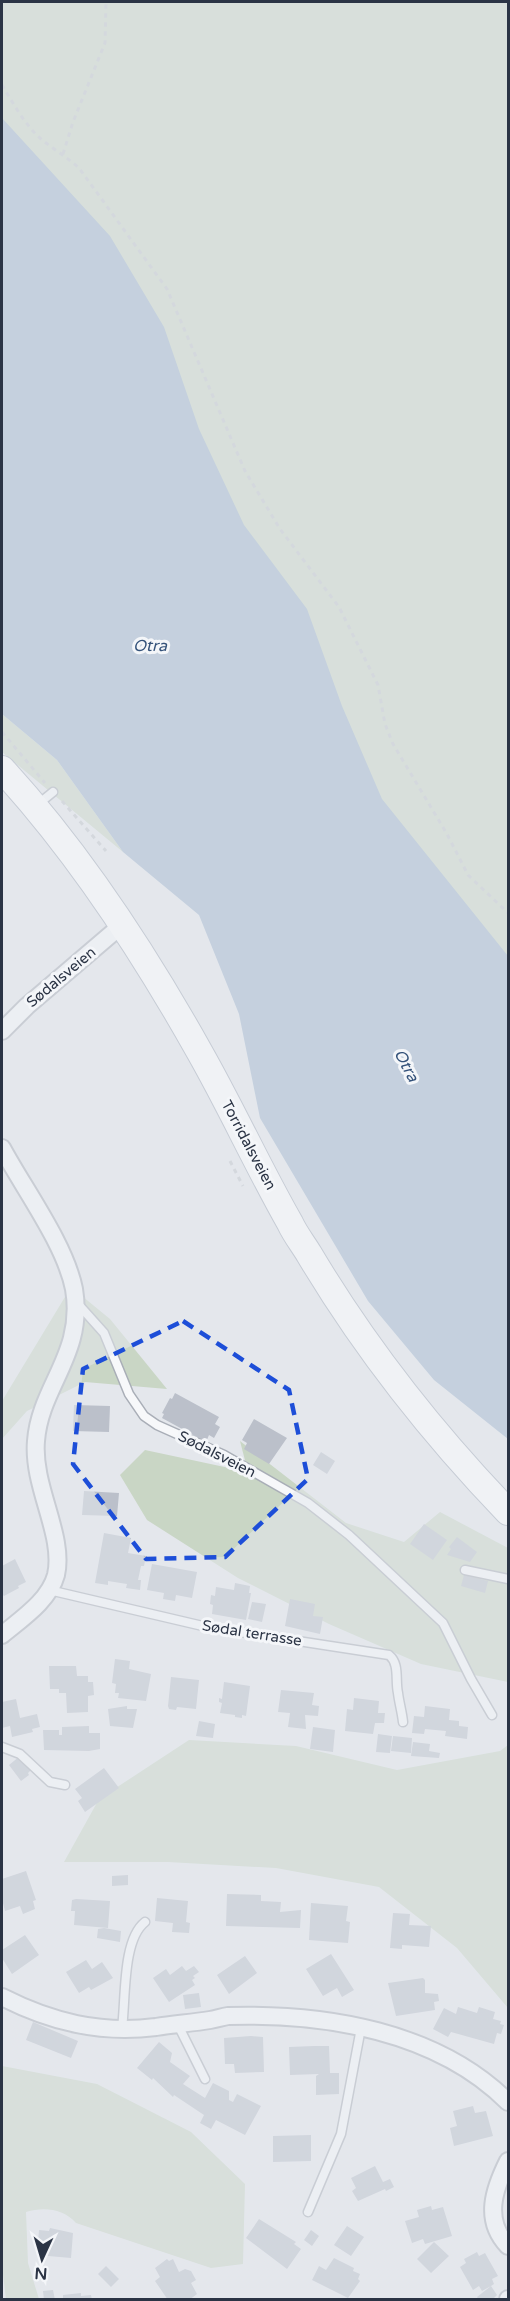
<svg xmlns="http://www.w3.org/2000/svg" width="510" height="2301" viewBox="0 0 510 2301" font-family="'Varela Round',sans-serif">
<rect width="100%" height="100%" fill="#e4e7ec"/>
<path fill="#c9d6c5" d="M2 2H508V1105L2 352Z
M2 714 57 760 123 852 2 752Z
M71 1287 110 1319 167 1389 85 1382 27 1411 2 1439V1401Z
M240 1441 346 1523 404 1542 440 1512 508 1548V1682L421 1664 329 1624 238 1578 147 1520 120 1475 145 1450 248 1472Z
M189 1740 296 1746 397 1770 500 1751 508 1745V2008L457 1948 379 1887 276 1868 168 1862H64L99 1799Z
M2 2066 97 2084 191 2132 245 2184 243 2264 211 2268 76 2223C63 2208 43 2207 26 2212L28 2263 39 2299H6L2 2267Z"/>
<path fill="#9fb4cc" d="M2 118 110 236 164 327 199 429 244 525 307 609 342 706 382 799 508 956V1439L434 1380 368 1301 260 1118 239 1014 199 915 123 852 57 760 2 714Z"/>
<path fill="#bbc0ca" d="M175 1393 219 1417 215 1424 220 1427 214 1438 209 1435 206 1442 162 1418 164 1414 162 1413 170 1398 172 1399Z
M74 1405 110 1406 109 1432 73 1431Z
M254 1419 287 1438 269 1464 244 1449 247 1443 242 1440Z
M321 1452 335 1461 327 1474 313 1465Z
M84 1491 119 1493 117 1516 82 1515Z
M424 1524 447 1540 433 1560 410 1544Z
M104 1533 131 1538 128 1553 146 1556 144 1566H141L138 1580H141L140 1590 126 1588 127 1584 108 1581V1585L95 1583Z
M457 1537 477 1552 470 1562 447 1555 451 1549 449 1547Z
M15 1559 26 1582 18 1586 19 1588 4 1596 2 1594V1566Z
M152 1564 197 1572 192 1598 176 1595 175 1601 163 1599 164 1593 147 1590Z
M464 1575 488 1581 485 1593 461 1586Z
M235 1583 250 1586 249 1593H251L246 1620 212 1614 213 1605 210 1604 211 1595 215 1596 216 1587 234 1590Z
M290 1599 315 1604 313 1616 323 1617 320 1634 285 1626Z
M252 1602 266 1604 262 1622 248 1619Z
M115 1659 130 1661 129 1669 151 1674 146 1701 118 1698 119 1693H115L116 1684 112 1683Z
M49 1666H76L77 1676H88V1682H93L94 1695 88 1696V1712L67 1713 66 1693H59V1689H50Z
M171 1677 199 1680 196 1709 177 1707 176 1710 169 1709 168 1706Z
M224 1682 250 1686 246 1716 242 1715V1718L235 1717V1715L220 1713 222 1703 219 1702V1698L222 1699Z
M281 1690 314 1693 312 1705 319 1706 318 1716 305 1715 306 1729 288 1727 290 1713 278 1712Z
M354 1698 379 1701 378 1713H385L384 1723H375L373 1734 345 1731 347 1709 353 1710Z
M16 1699 20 1718 37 1714 40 1727 32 1729 33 1732 12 1737 10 1726 2 1728V1702Z
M127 1706V1709H137L133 1728 110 1726 108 1709Z
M425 1706 450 1709 449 1720 459 1721V1726L468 1727 467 1739 445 1736 446 1731 425 1729 424 1734 412 1733 414 1716 424 1717Z
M199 1721 215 1724 213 1738 196 1736Z
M89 1726V1733H100V1749L89 1751 44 1750 43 1730H59V1735H62V1727Z
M313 1727 335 1730 333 1752 310 1749Z
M378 1734 392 1736 390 1753 376 1752Z
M393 1736 412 1738 411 1753 391 1751Z
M413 1742 430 1744 429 1751 440 1753 439 1758 411 1756Z
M20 1756 31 1770 28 1773 29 1775 21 1781 9 1765Z
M104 1768 119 1788 85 1812 78 1801 82 1798 75 1789Z
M26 1871 36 1900 33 1901 35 1909 23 1914 20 1906 5 1911 2 1899V1879Z
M128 1875V1885L112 1886V1876Z
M227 1894 261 1895V1901L281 1902 280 1912 301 1910 300 1928 226 1926Z
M157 1898 188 1901 186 1922 190 1923 189 1933 172 1932 173 1923 155 1921Z
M76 1899 110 1901 108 1928 74 1925 75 1911H71L72 1900Z
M311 1903 348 1906 346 1921 350 1922 348 1943 309 1940Z
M393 1913 410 1914 409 1925 431 1926 429 1947 402 1945V1949L390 1948Z
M104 1928 121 1931 120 1942 97 1938 98 1929Z
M25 1935 39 1955 12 1974 2 1958V1950Z
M331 1954 354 1990 342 1997 337 1988 323 1996 306 1969Z
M245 1956 257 1973 229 1994 217 1975Z
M86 1960 92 1969 102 1962 113 1978 91 1990 89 1987 79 1993 66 1972Z
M182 1966 186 1971 194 1966 199 1972 193 1976 195 1978 192 1980 195 1985 169 2002 153 1978 166 1969 170 1975Z
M423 1978 425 1980V1993L438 1994 439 2001 434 2002 435 2010 396 2016 388 1983Z
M199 1993 201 2007 185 2009 183 1995Z
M458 2007 477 2013 479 2007 495 2012 493 2019 501 2021 500 2024 504 2025 501 2034 497 2033 494 2044 451 2032 448 2037 433 2029 444 2008 456 2014Z
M33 2022 78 2041 71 2058 26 2040Z
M251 2036 263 2037 264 2072 235 2073 234 2064H225L224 2038Z
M159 2042 172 2053 170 2062 190 2076 183 2084 205 2098 213 2083 229 2091V2100L233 2102 237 2094 261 2106 245 2135 216 2120 211 2129 200 2123 204 2115 174 2095 173 2097 153 2078 152 2080 137 2068Z
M314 2046H329L330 2073H339V2094L316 2095V2076L319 2074 290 2075 289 2047Z
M473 2106 475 2113 486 2111 493 2136 454 2146 450 2128 457 2126 453 2111Z
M311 2135V2161L273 2162V2136Z
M375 2166 383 2182 390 2179 394 2187 386 2191 385 2189 358 2201 352 2191 356 2188 351 2178Z
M431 2206 432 2210 443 2207 452 2236 425 2244 423 2239 412 2243 405 2221 419 2217 417 2210Z
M259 2219 296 2242 294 2244 301 2249 287 2269 246 2238Z
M347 2226 364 2237 351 2256 334 2245Z
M50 2228 73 2233 71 2258 37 2255 39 2230 49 2231Z
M311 2230 319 2236 312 2246 304 2240Z
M434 2242 449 2256 431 2273 417 2259Z
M477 2252 479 2256 485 2253 498 2276 492 2279 494 2284 491 2286 497 2295 492 2300H479L477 2297 491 2286 482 2291 479 2286 473 2290 460 2267 466 2263 464 2259Z
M334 2258 354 2268 353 2271 360 2274 358 2279 360 2281 348 2298 312 2280 319 2266 326 2270Z
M167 2259 169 2261 173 2259 179 2272 185 2269 191 2271 196 2280 191 2283 197 2294 189 2300H168L155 2281 160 2277 155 2268Z
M106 2266 119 2279 111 2287 98 2274Z
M53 2290 55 2300H44L43 2291Z
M81 2293V2296L91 2295 92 2300H63V2295Z"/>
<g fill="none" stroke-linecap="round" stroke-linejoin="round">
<defs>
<path id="service" d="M37 805 53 792
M78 1304 104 1333 129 1394 144 1416 157 1425 224 1455 308 1503 349 1535 443 1623 471 1679 492 1715
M465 1570 508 1579
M49 1590 207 1627 389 1655C400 1664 395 1680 398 1693 399 1702 402 1712 403 1722
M2 1747 20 1754 50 1782 65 1785
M177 2023 205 2079
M122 2028C126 1999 122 1940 145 1922
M308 2212 341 2134 361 2028"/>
<path id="minor" d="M2 1031 27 1006 123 924
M2 1148C24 1189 65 1244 74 1289 85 1354 40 1386 36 1441 32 1487 65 1535 56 1575 49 1601 21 1619 2 1635
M2 1997C51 2022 100 2034 156 2027 174 2024 192 2023 210 2020 216 2019 222 2017 228 2016 325 2013 437 2031 508 2102
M508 2161C494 2189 483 2220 508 2246
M508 2300V2299"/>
<path id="primary" d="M2 769C79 853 143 951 199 1051 231 1107 258 1167 290 1223 295 1234 303 1244 309 1254 365 1348 432 1433 508 1512"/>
</defs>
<use href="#service" stroke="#a9aeb7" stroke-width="11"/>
<use href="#minor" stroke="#a9aeb7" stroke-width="20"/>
<use href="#primary" stroke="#a3abb8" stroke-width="28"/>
<path stroke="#c2c5cb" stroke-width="3" stroke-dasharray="4.5 4.5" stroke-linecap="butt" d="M2 85C13 103 25 125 41 139 53 149 67 157 79 168L167 289 245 471 280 529 339 607 378 685 385 724 393 744 447 834 468 875 508 913
M63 154 73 122 105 43 106 2
M2 732 45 783
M62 801 106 851
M230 1161 243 1186"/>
<use href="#service" stroke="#f7f8fa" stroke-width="8"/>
<use href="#minor" stroke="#f7f8fa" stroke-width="16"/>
<use href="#primary" stroke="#fff" stroke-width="26"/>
</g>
<path d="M0 0H510V2301H0ZM183 1321 289 1390 308 1479 225 1557 146 1559 73 1464 83 1369Z" fill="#e4e7ec" fill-opacity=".55" fill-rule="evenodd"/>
<path fill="none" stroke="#1d4ed8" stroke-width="4.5" stroke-dasharray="12 8" stroke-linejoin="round" d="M183 1321 289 1390 308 1479 225 1557 146 1559 73 1464 83 1369Z"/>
<g text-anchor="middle" stroke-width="6" stroke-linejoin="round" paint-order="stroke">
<g font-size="15" fill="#2b3445" stroke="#f4f6f9">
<text transform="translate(61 977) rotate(-40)" y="5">Sødalsveien</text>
<text transform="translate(249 1145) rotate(62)" y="5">Torridalsveien</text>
<text transform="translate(217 1454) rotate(27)" y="5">Sødalsveien</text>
<text transform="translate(252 1633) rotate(9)" y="5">Sødal terrasse</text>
</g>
<g font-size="16" font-style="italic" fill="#34527a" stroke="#f4f6f9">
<text x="150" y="651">Otra</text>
<text transform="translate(407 1065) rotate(62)" y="6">Otra</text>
</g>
</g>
<rect width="510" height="2301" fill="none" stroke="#2b3445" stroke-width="6"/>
<g transform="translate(42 2259) rotate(184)" stroke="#f4f6f9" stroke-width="4.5" paint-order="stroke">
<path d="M0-4.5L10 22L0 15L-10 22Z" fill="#2b3445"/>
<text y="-9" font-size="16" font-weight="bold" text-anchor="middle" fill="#2b3445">N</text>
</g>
</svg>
